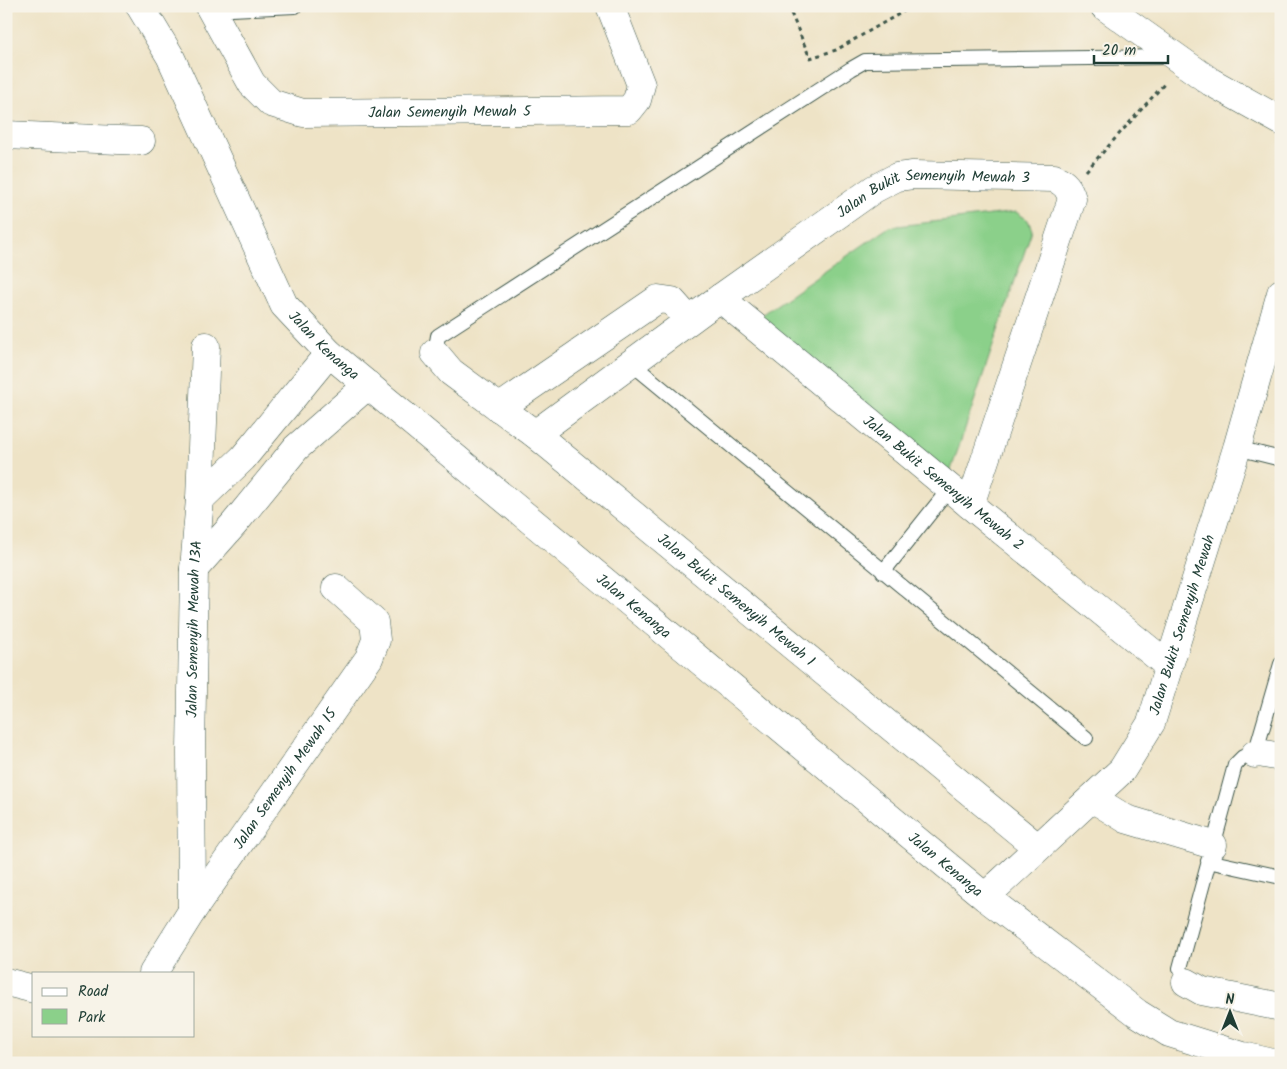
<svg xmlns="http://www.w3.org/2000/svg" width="1287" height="1069" viewBox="0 0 1287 1069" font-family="Kalam,sans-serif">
<rect width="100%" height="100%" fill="#f7f3e8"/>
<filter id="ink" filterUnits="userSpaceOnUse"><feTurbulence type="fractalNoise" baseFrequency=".02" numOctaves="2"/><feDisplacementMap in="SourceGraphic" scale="10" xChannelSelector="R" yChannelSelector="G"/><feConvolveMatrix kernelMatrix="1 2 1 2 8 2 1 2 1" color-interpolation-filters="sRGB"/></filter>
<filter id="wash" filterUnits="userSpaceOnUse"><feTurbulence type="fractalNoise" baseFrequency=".0096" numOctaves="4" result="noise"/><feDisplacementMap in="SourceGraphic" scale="20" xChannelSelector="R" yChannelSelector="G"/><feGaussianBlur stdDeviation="1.12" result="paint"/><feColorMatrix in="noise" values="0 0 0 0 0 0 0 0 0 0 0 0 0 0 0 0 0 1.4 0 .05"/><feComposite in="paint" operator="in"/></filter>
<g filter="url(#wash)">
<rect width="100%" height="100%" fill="#eee3c6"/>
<path fill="#8bd08a" stroke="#55865f" d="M1016 212 1028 220 1032 230 950 473 759 317 889 227Z"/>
</g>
<g filter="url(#ink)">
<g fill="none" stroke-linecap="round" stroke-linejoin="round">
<defs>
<path id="lane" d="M211 10 295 6
M435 353 438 336 851 69 865 61 1171 57
M631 363 1086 738
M1237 448 1281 459
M883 572 950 488
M1208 861 1281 877
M1186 982 1180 968 1235 765 1243 757 1255 754 1281 664"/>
<g id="street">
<path id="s1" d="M209 6 252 84 271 103 303 113 629 110 637 100 641 85 610 6"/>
<path d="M1104 6 1211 82 1281 121"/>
<path d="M6 135 141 141"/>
<path id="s2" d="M720 298 970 505 1169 666"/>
<path id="s3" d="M435 353 451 372 535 434 1037 847"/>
<path d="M499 408 658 299 672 301 689 320"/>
<path id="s4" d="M535 434 720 298 874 189 897 177 913 175 1054 178C1065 183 1069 188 1072 199L970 505"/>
<path d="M200 499 243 458 329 353"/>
<path d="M194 569 234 524 296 448 368 385"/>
<path d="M1255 754 1259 753 1281 757"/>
<path d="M1092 798 1126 819 1213 845"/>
<path id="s5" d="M985 897 1122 770 1151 723 1237 448 1281 293"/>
<path id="s6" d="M192 911 191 752 194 569 200 499 206 346"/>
<path id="s7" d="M153 973 192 911 369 658 376 640 374 622 336 588"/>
<path d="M6 982 34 989"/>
<path d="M1186 982 1202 991 1281 1007"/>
</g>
<g id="secondary">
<path id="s8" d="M140 6 170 56 284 305 329 353 985 897 1137 1013 1169 1033 1243 1056 1273 1063"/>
</g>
</defs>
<use href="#lane" stroke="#3e564a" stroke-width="16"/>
<use href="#street" stroke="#3e564a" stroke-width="29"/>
<use href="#secondary" stroke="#3e564a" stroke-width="29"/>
<path stroke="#3e564a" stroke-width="3" stroke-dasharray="4 4" stroke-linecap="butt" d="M788 6 810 58 836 50 913 6
M671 11 680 6
M1086 171 1166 82"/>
<use href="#lane" stroke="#fff" stroke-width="14"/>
<use href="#street" stroke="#fff" stroke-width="28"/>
<use href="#secondary" stroke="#fff" stroke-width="28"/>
</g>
</g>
<g text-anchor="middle" stroke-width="4" stroke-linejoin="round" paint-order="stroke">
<g font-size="15" fill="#1f3d34" stroke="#f7f3e8">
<text dy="5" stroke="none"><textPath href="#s1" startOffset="296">Jalan Semenyih Mewah 5</textPath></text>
<text dy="5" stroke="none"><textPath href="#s4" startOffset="476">Jalan Bukit Semenyih Mewah 3</textPath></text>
<text dy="5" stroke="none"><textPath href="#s8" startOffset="389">Jalan Kenanga</textPath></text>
<text dy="5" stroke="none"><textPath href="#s2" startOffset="290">Jalan Bukit Semenyih Mewah 2</textPath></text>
<text dy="5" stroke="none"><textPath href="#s3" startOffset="390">Jalan Bukit Semenyih Mewah 1</textPath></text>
<text dy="5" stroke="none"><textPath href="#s8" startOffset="794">Jalan Kenanga</textPath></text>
<text dy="5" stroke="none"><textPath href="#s5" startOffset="345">Jalan Bukit Semenyih Mewah</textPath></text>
<text dy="5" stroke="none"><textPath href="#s6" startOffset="282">Jalan Semenyih Mewah 13A</textPath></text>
<text dy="5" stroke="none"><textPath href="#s7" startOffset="235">Jalan Semenyih Mewah 15</textPath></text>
<text dy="5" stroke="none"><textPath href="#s8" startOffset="1199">Jalan Kenanga</textPath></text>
</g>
</g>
<rect width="1287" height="1069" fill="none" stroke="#f7f3e8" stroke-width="25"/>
<rect x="32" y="972" width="162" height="65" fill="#f7f3e8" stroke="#a1aaa0"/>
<rect x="42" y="988" width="25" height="8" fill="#ffffff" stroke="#a1aaa0"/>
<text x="78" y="996" font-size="15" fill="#1f3d34">Road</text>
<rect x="42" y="1009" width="25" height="15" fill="#8bd08a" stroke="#a1aaa0"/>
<text x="78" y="1022" font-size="15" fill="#1f3d34">Park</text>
<g transform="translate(1230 1012)" stroke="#f7f3e8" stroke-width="4" paint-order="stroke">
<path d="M0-4L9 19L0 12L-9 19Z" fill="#1f3d34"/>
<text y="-8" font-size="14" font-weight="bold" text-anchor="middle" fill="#1f3d34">N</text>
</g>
<path d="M1094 55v8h74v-8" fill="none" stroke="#1f3d34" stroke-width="2.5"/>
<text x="1102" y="55" font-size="15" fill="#1f3d34" stroke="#f7f3e8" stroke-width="4" paint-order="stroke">20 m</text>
</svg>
